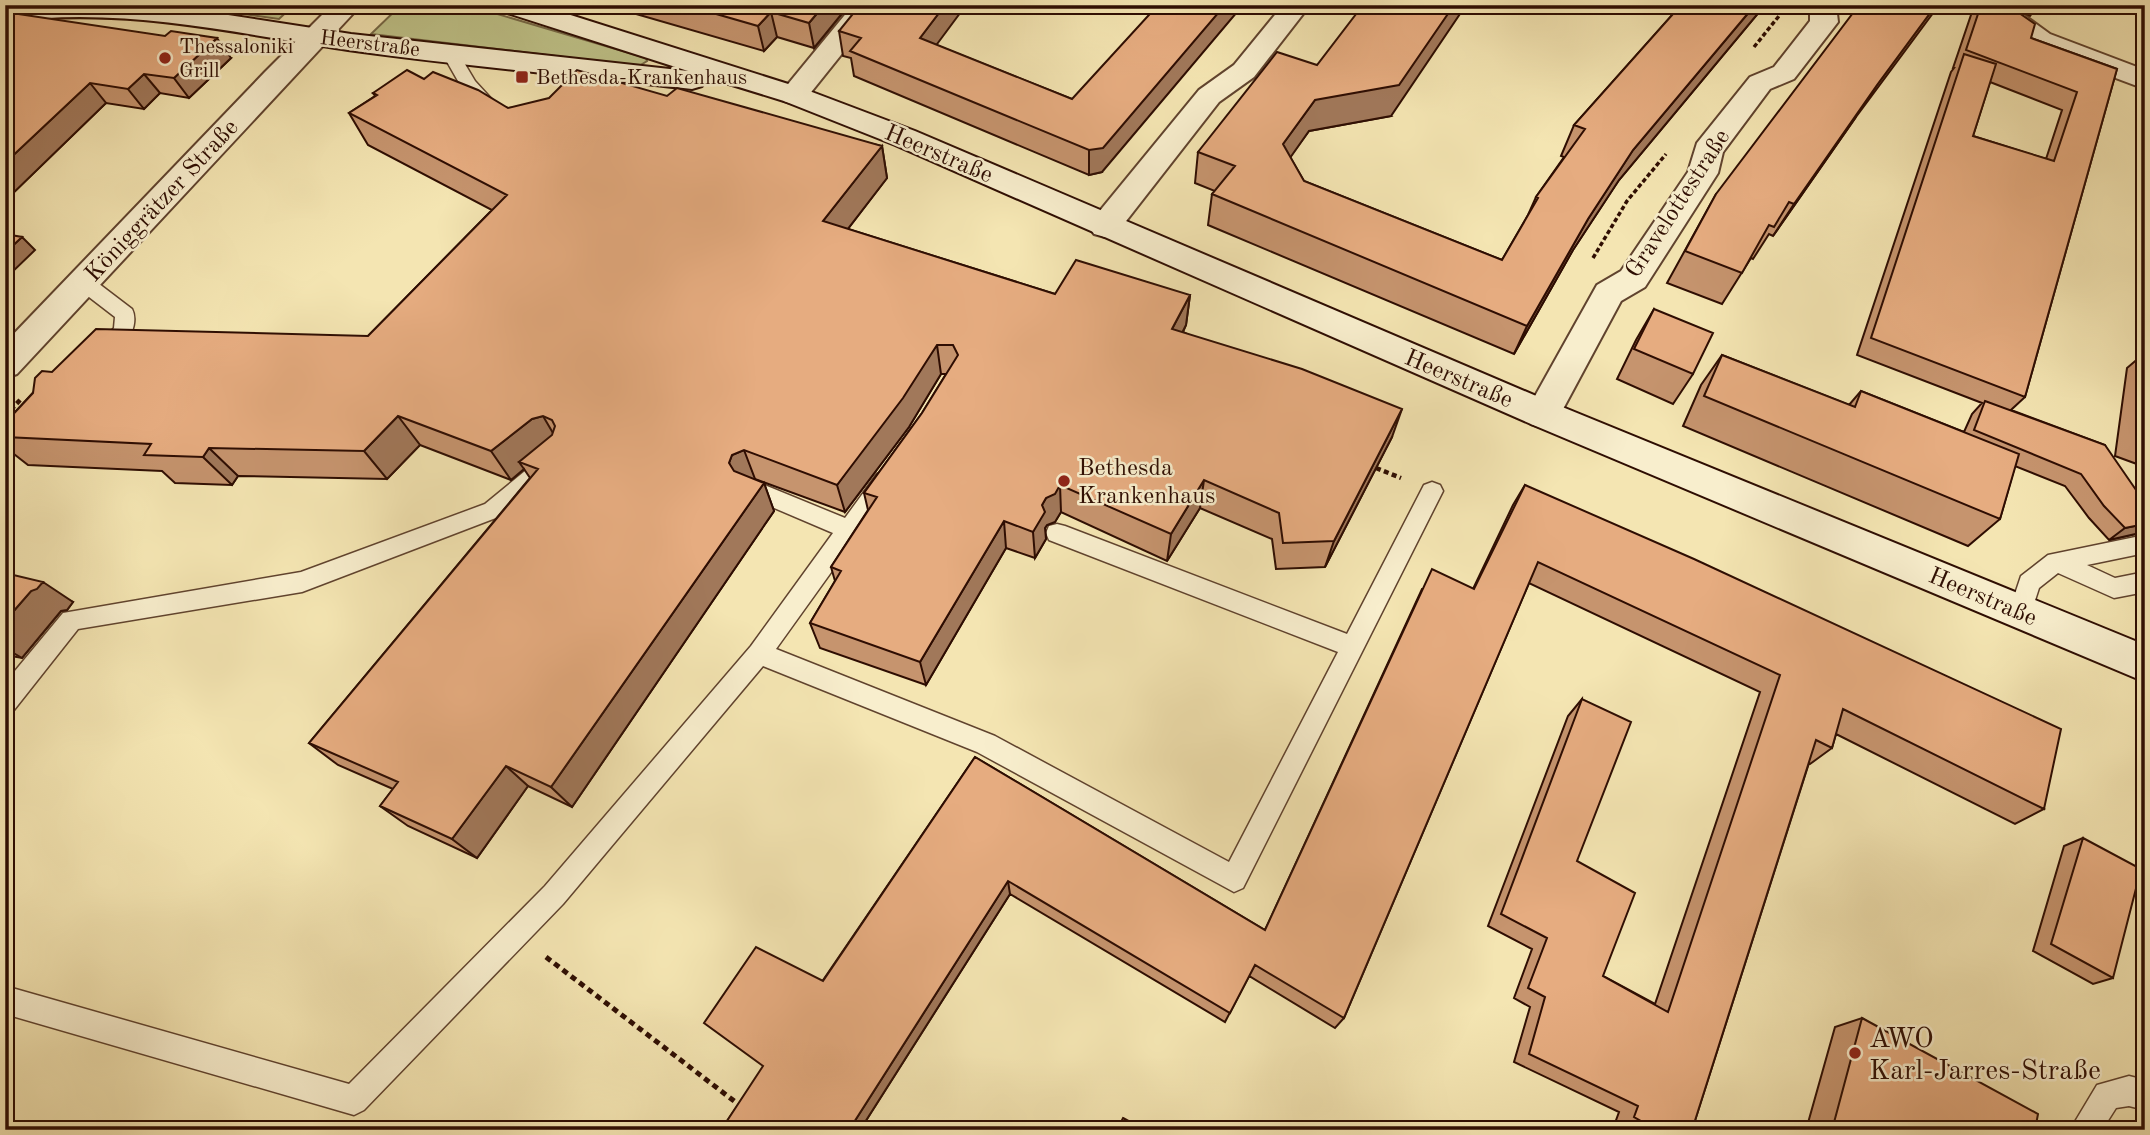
<svg xmlns="http://www.w3.org/2000/svg" width="2150" height="1135" viewBox="0 0 2150 1135" font-family="'Old Standard TT',serif">
<rect width="100%" height="100%" fill="#f4e5b2"/>
<filter id="stains"><feTurbulence type="fractalNoise" baseFrequency=".00286" numOctaves="4"/><feColorMatrix values="0 0 0 0 .2 0 0 0 0 .09 0 0 0 0 .02 0 0 0 .5 -.17"/></filter>
<radialGradient id="worn" r=".72"><stop offset=".6" stop-color="#630" stop-opacity="0"/><stop offset="1" stop-color="#630" stop-opacity=".3"/></radialGradient>
<path fill="#bfc389" stroke="#766846" stroke-width="2" d="M179 5H294L279 19Z
M401 5H467L646 58 647 61 639 66 371 34Z"/>
<g fill="none" stroke-linecap="round" stroke-linejoin="round">
<defs>
<path id="lane" d="M450 48 456 49 475 81 497 105 500 109 497 113H485L462 88 442 53Z
M83 275 90 277 132 309C142 328 118 363 97 356L94 351 114 328 115 317 76 287 73 282 76 277Z
M550 454 558 457 561 463 558 469 501 516 302 592 78 629 14 710 5 713V683L63 613 301 572 485 504 542 457Z
M885 471 893 474 896 480 893 486 776 649 995 736 1229 862 1338 652 1049 540 1046 533 1049 526 1057 524 1065 526 1347 634 1424 485 1432 482 1440 485 1443 491 1243 888 1234 892 977 752 763 666 563 904 364 1110 354 1115 5 1014V986L349 1084 545 886 751 646 833 533 746 496 743 490 746 484 754 481 762 484 845 518 877 474Z
M2145 535V553L2087 565 2115 578 2145 572V592L2114 598 2058 573 2039 588 2029 619 2021 622 2013 619 2009 612 2021 576 2048 555Z
M2129 1076 2145 1080V1110L2129 1106 2116 1108 2102 1130H2070L2097 1085Z"/>
<path id="street" d="M332 5H361L17 374 5 378V343L265 72Z
M853 5H881L804 101 794 104 784 101 780 95 784 89Z
M1283 5H1310L1254 77 1219 102 1116 234 1105 237 1094 234 1089 226 1094 218 1199 90 1234 65Z
M1810 5H1836L1838 22 1794 79 1770 89 1723 152 1718 173 1645 287 1621 301 1555 424 1543 428 1531 424 1525 414 1597 285 1621 271 1688 172 1697 143 1750 77 1774 67 1810 21Z
M1965 5H2003L2017 10 2050 34 2145 70V89L2030 46 1997 22 1968 11Z"/>
<path id="secondary" d="M163 5 351 34 688 71 501 11 498 5H539L804 89 915 131 1555 404 2145 645V682L1531 424 895 145 784 101 703 76 706 80 702 86 692 89C578 76 462 66 348 50 232 33 123 6 5 22V6L9 5Z"/>
</defs>
<use href="#lane" stroke="#60432e" stroke-width="3"/>
<use href="#street" stroke="#60432e" stroke-width="4"/>
<use href="#secondary" stroke="#2e0d02" stroke-width="4"/>
<path stroke="#2e0d02" stroke-width="3.5" stroke-dasharray="4.5 2.5" stroke-linecap="butt" d="M1754 47 1779 16
M1593 258 1627 201 1666 154"/>
<path stroke="#2e0d02" stroke-width="4.5" stroke-dasharray="5 3.5" stroke-linecap="butt" d="M5 416 21 399
M1376 468 1401 478"/>
<path stroke="#2e0d02" stroke-width="5" stroke-dasharray="6 4.5" stroke-linecap="butt" d="M2136 706 2145 710
M546 957 742 1107"/>
<use href="#lane" fill="#f8eecd" fill-rule="evenodd"/>
<use href="#street" fill="#f8eecd" fill-rule="evenodd"/>
<use href="#secondary" fill="#f8eecd" fill-rule="evenodd"/>
</g>
<path fill="#c6946e" stroke="#2e0d02" stroke-width="2" fill-rule="evenodd" d="M605 5H849L814 48 777 37 764 51Z
M1681 5H1765L1619 180 1573 250 1514 354 1208 225 1212 194 1215 191 1195 183 1198 152 1317 65 1391 116 1309 131 1290 157 1304 181 1502 260 1528 215 1536 197 1564 157 1561 156 1574 125Z
M1978 5H2007L2031 38 2117 69 2025 397 2011 410 2105 445 2140 533 2109 540 2089 518 2065 486 2015 466 2000 519 1968 546 1683 426 1701 385 1722 355 1849 405 1861 391 1964 432 1972 414 1982 403 1857 355 1951 72 1954 68H1953L1971 15ZM1990 82 2062 110 2046 159 1973 136Z
M2009 5H2038L2030 16Z
M5 12 231 58 189 98 160 93 144 109 106 103 5 201Z
M839 31 936 45 1072 99 1102 172 1089 175 854 76 851 58 843 56Z
M424 79 508 108 667 96 882 146 887 178 848 229 1055 294 1190 295 1186 325 1183 332 1392 437 1325 567 1276 569 1272 539 1200 508 1167 561 1061 512 1055 522 1047 525 1045 528 1046 539 1035 558 1006 548 926 685 820 648 810 623 835 581 831 567 868 510 864 493 922 413 946 374H941L909 427 845 512 755 479H754L764 483 774 511 572 807 528 786 477 858 408 826 380 806 393 789 338 765 309 743 530 478 524 469 511 480 420 445 387 479 238 476 232 485 175 483 162 471 28 465 5 447V423L52 372 368 336 492 210 368 145 349 113 375 96 373 93Z
M1856 117 1773 236 1769 234 1753 259 1751 258 1722 304 1667 283 1716 194Z
M1654 309 1693 374 1673 404 1617 379 1636 340Z
M2145 340V467L2115 456 2127 368 2140 357 2142 342Z
M1525 485 2044 809 2015 824 1836 734 1832 748 1810 764 1809 763 1692 1130H1627L1615 1123 1619 1112 1514 1062 1530 1007 1514 998 1532 949 1488 926 1568 716 1582 699 1577 861 1603 976 1655 1004 1760 692 1529 583 1344 1018 1335 1028 1249 976 1225 1022 1010 894 860 1130H721L975 757 1265 930 1422 589H1473L1513 505Z
M5 573 73 602 67 610 61 611 22 658 5 655Z
M2083 838 2113 978 2093 984 2033 951 2064 846Z
M1862 1018 2035 1130H1806L1835 1027Z"/>
<path fill="#a1785a" stroke="#2e0d02" stroke-width="2" d="M824 5H849L814 48 809 23Z
M945 5H966L923 63 920 38Z
M1225 5H1243L1102 172 1089 175V150Z
M1454 5H1466L1391 116 1309 131 1278 175 1283 144 1315 100Z
M1755 5H1765L1619 180 1573 250 1514 354 1527 326 1588 219 1633 150Z
M1936 5H1939L1856 117 1773 236 1794 204 1877 85Z
M771 12 777 37 764 51 758 26Z
M217 38 231 58 189 98 174 78Z
M144 74 160 93 144 109 128 89Z
M90 83 106 103 5 201V163Z
M882 146 887 178 830 252 823 221Z
M22 237 35 250 5 279V253Z
M1190 295 1186 325 1169 359 1172 329Z
M937 345 941 374 909 427 845 512 837 485Z
M1402 409 1392 437 1325 567 1334 541Z
M398 416 420 445 387 479 364 451Z
M543 416 560 445 519 462 524 469 511 480 491 451 532 419Z
M209 448 238 476 232 485 203 457Z
M744 450 755 479 744 483 741 491 729 463 732 455Z
M1204 480 1200 508 1167 561 1171 534Z
M764 483 774 511 572 807 551 787Z
M1060 485 1061 512 1055 522 1047 525 1045 528 1046 539 1035 558 1033 532 1042 505 1046 498Z
M1004 521 1006 548 926 685 920 662Z
M2145 524V530L2140 533 2109 540 2125 528Z
M43 582 73 602 67 610 61 611 22 658 5 648V621L31 591Z
M506 766 528 786 477 858 452 839Z
M1008 881 1010 894 860 1130H849Z"/>
<path fill="#e6ac80" stroke="#2e0d02" stroke-width="2" d="M685 5H824L809 23 771 12 758 26Z
M860 5H945L920 38 1072 99 1158 5H1225L1103 148 1089 150 850 51 861 38 839 31Z
M1363 5H1454L1399 85 1315 100 1283 144 1304 181 1502 260 1538 198 1536 197 1585 129 1574 125 1681 5H1755L1633 150 1588 219 1527 326 1212 194 1235 166 1198 152 1277 52 1317 65Z
M1859 5H1936L1877 85 1794 204 1789 202 1774 227 1769 225 1742 273 1685 251 1716 194Z
M1981 5 2009 6 2035 24 2031 38 2117 69 2025 397 1871 338 1964 54 1996 64 1973 136 2054 161 2077 92 1966 50Z
M5 12 165 36 171 31 217 38 174 78 144 74 128 89 90 83 5 163Z
M407 70 424 79 433 72 478 90 508 108 549 98 577 70 667 96 677 88 882 146 823 221 1055 294 1076 260 1190 295 1172 329 1302 369 1402 409 1334 541 1283 543 1279 513 1204 480 1171 534 1060 485 1055 494 1046 498 1042 505 1045 512 1033 532 1004 521 920 662 810 623 841 571 831 567 877 497 864 493 922 413 958 355 953 345H937L903 398 837 485 744 450 732 455 729 463 734 471 764 483 551 787 506 766 452 839 380 806 398 782 309 743 538 469 519 462 552 435 555 426 552 420 543 416 532 419 491 451 398 416 364 451 209 448 203 457 144 455 151 444 5 437V423L33 393 35 378 42 371 52 372 96 329 368 336 507 195 349 113 377 95 373 93Z
M5 234 22 237 5 253Z
M1654 309 1713 333 1693 374 1634 349Z
M1722 355 1855 407 1861 391 2019 454 2000 519 1704 396Z
M1985 401 2105 445 2145 503V524L2125 528 2104 506 2081 474 1974 430Z
M1525 485 1694 559 2061 729 2044 809 1843 709 1832 748 1816 740 1692 1130H1657L1634 1117 1638 1106 1529 1054 1545 997 1528 988 1547 938 1501 914 1582 699 1631 722 1577 861 1635 893 1603 976 1668 1012 1780 675 1538 562 1344 1018 1255 965 1230 1013 1008 881 849 1130H721L763 1066 704 1023 756 947 823 981 975 757 1265 930 1432 569 1474 589Z
M5 573 43 582 37 589 31 591 5 621Z
M2083 838 2141 869 2113 978 2051 944Z
M1862 1018 2038 1114 2035 1130H1832Z
M1123 1118 1145 1130H1117Z"/>
<g fill="#8f2418" stroke="#f8eecd" stroke-width="2.5">
<circle cx="165" cy="58" r="7"/>
<rect x="515" y="70" width="14" height="14" rx="3.5"/>
<circle cx="1064" cy="481" r="7"/>
<circle cx="1855" cy="1053" r="7"/>
</g>
<g text-anchor="middle" stroke-width="5" stroke-linejoin="round" paint-order="stroke">
<g font-size="21" fill="#2e0d02" stroke="#f8eecd">
<text transform="translate(370 43) rotate(7)" y="7">Heerstraße</text>
</g>
<g font-size="21" fill="#2e0d02" stroke="#f8eecd" text-anchor="start">
<text x="179" y="53">Thessaloniki<tspan x="179" dy="24">Grill</tspan></text>
<text x="536" y="84">Bethesda-Krankenhaus</text>
</g>
<g font-size="24" fill="#2e0d02" stroke="#f8eecd">
<text transform="translate(939 153) rotate(23)" y="8">Heerstraße</text>
<text transform="translate(161 200) rotate(-47)" y="8">Königgrätzer Straße</text>
<text transform="translate(1677 203) rotate(-57)" y="8">Gravelottestraße</text>
<text transform="translate(1459 378) rotate(23)" y="8">Heerstraße</text>
<text transform="translate(1983 596) rotate(23)" y="8">Heerstraße</text>
</g>
<g font-size="24" fill="#2e0d02" stroke="#f8eecd" text-anchor="start">
<text x="1078" y="475">Bethesda<tspan x="1078" dy="28">Krankenhaus</tspan></text>
</g>
<g font-size="28" fill="#2e0d02" stroke="#f8eecd" text-anchor="start">
<text x="1869" y="1047">AWO<tspan x="1869" dy="32">Karl-Jarres-Straße</tspan></text>
</g>
</g>
<rect width="2150" height="1135" fill="none" stroke="#f4e5b2" stroke-width="28"/>
<rect x="7" y="7" width="2136" height="1121" fill="none" stroke="#2e0d02" stroke-width="3.5"/>
<rect x="14" y="14" width="2122" height="1107" fill="none" stroke="#2e0d02" stroke-width="2"/>
<rect width="100%" height="100%" filter="url(#stains)"/>
<rect width="100%" height="100%" fill="url(#worn)"/>
</svg>
